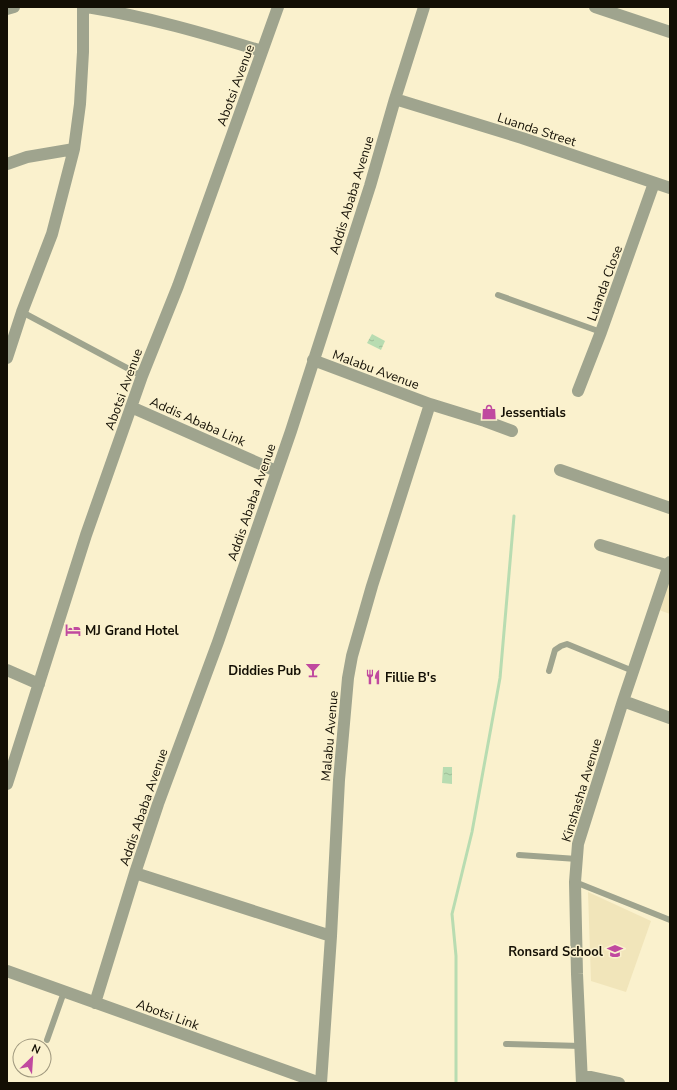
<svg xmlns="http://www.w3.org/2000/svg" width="677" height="1090" viewBox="0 0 677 1090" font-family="'Nunito Sans',sans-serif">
<defs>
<pattern id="water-ripples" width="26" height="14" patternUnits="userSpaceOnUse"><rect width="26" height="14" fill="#b8dcb1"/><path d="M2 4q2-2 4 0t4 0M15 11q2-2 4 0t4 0" fill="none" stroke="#9dbc97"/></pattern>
</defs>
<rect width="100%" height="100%" fill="#faf1cd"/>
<path fill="#f1e5ba" d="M670 576V614L659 610Z
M588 892 651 921 626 992 591 981Z"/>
<path fill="url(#water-ripples)" d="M372 334 385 341 381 350 367 343Z
M443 767H452V784L442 783Z"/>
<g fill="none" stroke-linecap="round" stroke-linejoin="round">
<path stroke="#b8dcb1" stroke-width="3" d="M456 1083V956L452 914 472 832 500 678 514 516"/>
<path stroke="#9fa48e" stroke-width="6" d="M498 295 601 332
M22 312 142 376
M549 671 555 650 561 646 567 644 633 671
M519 855 577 859
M575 882 670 920
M47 1040 64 992
M506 1044 581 1046"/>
<path stroke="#9fa48e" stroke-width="12" d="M87 7C148 17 203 33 262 51
M7 9 14 7
M395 99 522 138 670 188
M7 164 27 157 74 149
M7 358 22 312 52 234 74 149 80 104 83 52V7
M313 360 430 404 485 421 512 431
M578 391 601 332 654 183
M131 407 276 471
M560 470 670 508
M600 545 669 566
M7 670 39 684
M623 701 670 718
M7 784 86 535 142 376 178 286 278 7
M135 873 331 936
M7 971 320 1083
M95 1003 135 873 158 804 218 642 291 431 370 186 395 99 424 7
M582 1075 619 1083
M321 1083 331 936 339 780 348 678 352 656 372 586 430 404
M582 1083 577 974 575 882 578 844 623 701 670 562"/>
<path stroke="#9fa48e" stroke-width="12" d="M595 7 670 32"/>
</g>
<defs>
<symbol id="shop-bare" viewBox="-9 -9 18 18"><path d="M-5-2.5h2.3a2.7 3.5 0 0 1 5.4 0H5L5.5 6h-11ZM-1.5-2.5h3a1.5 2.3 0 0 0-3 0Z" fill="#c0499f" stroke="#faf1cd" stroke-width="2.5" paint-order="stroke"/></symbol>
<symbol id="hotel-bare" viewBox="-9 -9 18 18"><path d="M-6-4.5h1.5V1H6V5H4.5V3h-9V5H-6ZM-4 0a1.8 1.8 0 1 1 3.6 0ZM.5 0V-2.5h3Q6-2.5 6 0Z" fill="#c0499f" stroke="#faf1cd" stroke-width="2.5" paint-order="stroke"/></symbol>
<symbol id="bar-bare" viewBox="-9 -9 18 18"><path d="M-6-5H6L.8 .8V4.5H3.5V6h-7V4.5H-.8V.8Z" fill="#c0499f" stroke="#faf1cd" stroke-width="2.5" paint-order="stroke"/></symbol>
<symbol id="restaurant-bare" viewBox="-9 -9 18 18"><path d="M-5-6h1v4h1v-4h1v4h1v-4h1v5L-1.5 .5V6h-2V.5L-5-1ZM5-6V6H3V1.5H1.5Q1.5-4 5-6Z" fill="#c0499f" stroke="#faf1cd" stroke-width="2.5" paint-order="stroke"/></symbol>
<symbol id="school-bare" viewBox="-9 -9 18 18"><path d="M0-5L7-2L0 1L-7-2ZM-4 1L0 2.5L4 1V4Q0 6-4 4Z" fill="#c0499f" stroke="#faf1cd" stroke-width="2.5" paint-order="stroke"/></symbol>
</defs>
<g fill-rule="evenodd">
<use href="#shop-bare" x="478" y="401" width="22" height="22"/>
<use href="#hotel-bare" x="62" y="619" width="22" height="22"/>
<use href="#bar-bare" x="302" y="659" width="22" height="22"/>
<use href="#restaurant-bare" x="362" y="666" width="22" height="22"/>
<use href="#school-bare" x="604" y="940" width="22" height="22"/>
</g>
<g text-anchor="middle" stroke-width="3" stroke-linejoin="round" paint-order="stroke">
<g font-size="13" fill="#130f04" stroke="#faf1cd">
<text transform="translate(235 85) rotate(-70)" y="5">Abotsi Avenue</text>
<text transform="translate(537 129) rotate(18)" y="5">Luanda Street</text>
<text transform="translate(351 195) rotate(-73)" y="5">Addis Ababa Avenue</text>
<text transform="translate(604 283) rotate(-70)" y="5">Luanda Close</text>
<text transform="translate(376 369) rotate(20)" y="5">Malabu Avenue</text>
<text transform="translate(123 389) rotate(-70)" y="5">Abotsi Avenue</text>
<text transform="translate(198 421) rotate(24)" y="5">Addis Ababa Link</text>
<text transform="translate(251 502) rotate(-71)" y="5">Addis Ababa Avenue</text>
<text transform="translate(329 736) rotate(-85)" y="5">Malabu Avenue</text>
<text transform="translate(581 790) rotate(-73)" y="5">Kinshasha Avenue</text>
<text transform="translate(143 807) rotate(-71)" y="5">Addis Ababa Avenue</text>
<text transform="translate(168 1014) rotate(20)" y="5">Abotsi Link</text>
</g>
<g font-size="13" font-weight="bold" fill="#130f04" stroke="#faf1cd" text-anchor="start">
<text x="501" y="417">Jessentials</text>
<text x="85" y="635">MJ Grand Hotel</text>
<text x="301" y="675" text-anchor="end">Diddies Pub</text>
<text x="385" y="682">Fillie B's</text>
<text x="603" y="956" text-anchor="end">Ronsard School</text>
</g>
</g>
<rect width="677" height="1090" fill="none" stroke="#130f04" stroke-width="16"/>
<g transform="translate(32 1058) rotate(25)"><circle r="19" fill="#faf1cd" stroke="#9e977d"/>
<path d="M0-3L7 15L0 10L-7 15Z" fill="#c0499f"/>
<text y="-6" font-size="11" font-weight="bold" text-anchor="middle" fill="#130f04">N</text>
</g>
</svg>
